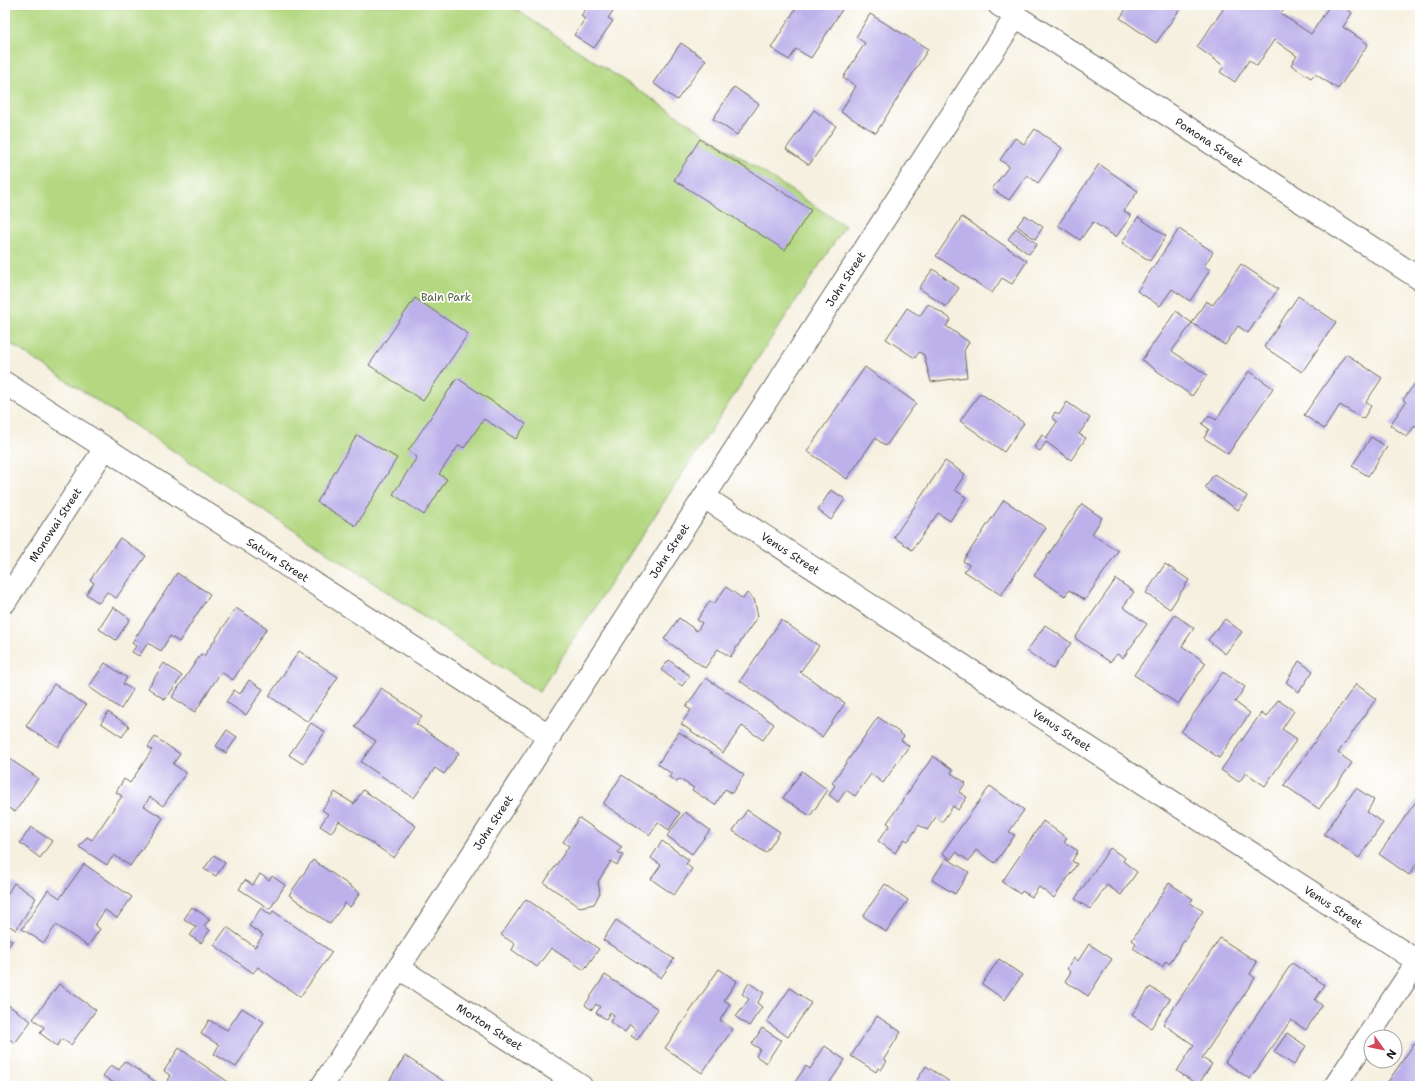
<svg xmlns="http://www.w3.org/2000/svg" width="1425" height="1091" viewBox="0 0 1425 1091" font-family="'Shantell Sans',sans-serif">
<rect width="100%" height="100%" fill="#fff"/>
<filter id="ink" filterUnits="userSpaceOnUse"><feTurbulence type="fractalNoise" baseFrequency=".025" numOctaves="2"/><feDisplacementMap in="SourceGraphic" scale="8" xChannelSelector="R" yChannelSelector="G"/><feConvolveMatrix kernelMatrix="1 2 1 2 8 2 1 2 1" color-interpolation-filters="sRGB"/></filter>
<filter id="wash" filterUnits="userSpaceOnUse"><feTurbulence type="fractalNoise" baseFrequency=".012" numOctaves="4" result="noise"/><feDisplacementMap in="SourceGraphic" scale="16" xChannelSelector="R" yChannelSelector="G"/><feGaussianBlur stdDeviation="0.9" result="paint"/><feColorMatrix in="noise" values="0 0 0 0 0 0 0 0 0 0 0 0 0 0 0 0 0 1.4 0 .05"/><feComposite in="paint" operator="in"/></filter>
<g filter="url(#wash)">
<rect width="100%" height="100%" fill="#f5f0df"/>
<path fill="#b4d881" stroke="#687a4e" d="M5 5H509L845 226 539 692 5 340Z"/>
<g id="blocks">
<path fill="#bcb1ea" d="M588 5 592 7 594 5H617L608 18 613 21 594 48 574 35 585 19 581 16Z
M798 5H845L811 58 796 49 789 60 771 48Z
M1129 5H1183L1156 43 1120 18Z
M1226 5H1286L1281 14 1311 34 1330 5H1341L1352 13 1343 27 1368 44 1338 89 1315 74 1311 78 1291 65 1297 56 1274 40 1257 66 1249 60 1235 82 1220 72 1224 66 1197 47Z
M870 14 928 49 876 133 841 112 856 86 843 78 865 43 856 37Z
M681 43 706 60 677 100 653 83Z
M734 87 759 104 737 135 713 119Z
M814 110 836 126 809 165 786 149Z
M1035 129 1062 148 1038 183 1027 175 1009 200 992 189 1009 166 1000 160 1015 138 1024 144Z
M700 139 811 210 785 250 674 180Z
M1099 164 1138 191 1124 211 1131 216 1116 237 1093 222 1080 240 1058 225Z
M1025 215 1043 227 1035 239 1017 226Z
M962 217 1027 261 1012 284 1002 278 992 293 936 256Z
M1138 217 1166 236 1150 261 1122 243Z
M1016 228 1037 244 1029 254 1008 239Z
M1179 229 1213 252 1204 266 1210 270 1190 301 1172 289 1160 306 1137 291Z
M1241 264 1278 289 1248 333 1238 326 1225 345 1192 323 1172 351 1207 375 1192 396 1142 360 1176 311 1192 323 1206 301 1213 305Z
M933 269 959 288 946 307 919 288Z
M1298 296 1336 322 1302 372 1264 347Z
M415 298 468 334 423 401 369 365Z
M928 304 951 319 946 326 969 342 964 351 967 377 931 382 924 355 919 352 915 358 886 339 907 308 920 316Z
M1346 354 1382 378 1366 402 1371 406 1363 419 1340 405 1324 429 1304 415Z
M865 367 916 403 886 446 875 438 847 479 807 451Z
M1249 371 1273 388 1228 454 1204 438 1209 429 1202 424 1209 415 1216 420Z
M1420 376V429L1415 425 1407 437 1390 425 1406 402 1403 400Z
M457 378 526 424 516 439 484 419 464 448 459 445 439 474 447 479 424 515 393 494 417 457 408 451Z
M980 393 1024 423 1004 452 960 421Z
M1067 402 1090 418 1079 434 1086 438 1071 460 1046 442 1040 451 1034 447 1042 435 1046 438 1057 422 1052 418 1055 412 1059 415Z
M357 435 397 458 356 526 317 502Z
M1371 437 1387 447 1368 476 1352 466Z
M945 461 965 474 955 490 966 497 950 521 938 513 912 550 894 537Z
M1214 474 1247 496 1238 510 1205 488Z
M831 490 845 499 831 520 818 510Z
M1004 500 1046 528 1001 595 964 571 969 565 963 561Z
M1082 504 1102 518 1092 534 1118 551 1085 600 1069 590 1065 596 1034 576Z
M120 538 146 556 116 598 107 592 99 603 86 594 94 583 90 580Z
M1165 564 1189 580 1170 609 1146 593Z
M177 573 210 594 179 642 170 636 161 651 148 643 139 656 132 652 136 646 132 643Z
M1116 579 1134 592 1123 607 1147 624 1123 658 1117 654 1110 662 1075 638Z
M726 587 743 599 747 593 754 599 758 616 730 657 718 649 705 668 664 639 679 618 697 631 702 623 697 620 710 601 714 604Z
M113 607 130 619 116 640 99 629Z
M236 608 267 628 233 680 221 672 195 712 172 697 201 654 204 656Z
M1175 615 1194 628 1182 646 1206 663 1178 704 1134 675Z
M1225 619 1242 632 1225 654 1208 640Z
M781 620 819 646 800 672 845 703 822 737 740 681Z
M1045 625 1071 643 1053 669 1027 651Z
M299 651 338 677 308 722 269 696Z
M669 660 690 676 682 686 661 670Z
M1299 661 1313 671 1299 692 1286 682Z
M105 663 127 678 123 684 133 690 121 709 89 687Z
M164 663 182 676 165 700 148 688Z
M1223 672 1245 687 1235 702 1250 713 1219 758 1181 732Z
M706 678 774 724 763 740 742 726 723 753 681 724 691 710 686 707Z
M249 680 263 689 246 715 226 702 234 690 240 694Z
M54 684 86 705 58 747 26 726Z
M1356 684 1376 699 1338 753 1352 763 1319 809 1284 785Z
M381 688 422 716 416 724 459 753 444 774 435 768 414 798 361 762 376 741 355 727Z
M1278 700 1294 711 1282 729 1297 739 1265 786 1246 773 1239 782 1221 770 1261 713 1266 717Z
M108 712 129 726 122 737 101 723Z
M878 717 904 736 901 740 909 746 883 783 871 774 855 796 846 790 838 802 829 795 835 785 832 783Z
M311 723 325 732 303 764 289 755Z
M227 730 237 737 226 753 216 746Z
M679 732 744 775 732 793 725 789 715 805 692 790 694 788 679 779 677 782 669 777 672 774 658 764Z
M155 737 180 754 173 764 186 773 163 806 150 797 144 806 163 818 130 866 114 855 107 865 79 847 87 837 92 840 122 796 116 792 124 779 130 783 152 750 148 747Z
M5 756 38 778 15 812 5 806Z
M933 756 953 770 951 773 966 783 959 792 967 797 958 810 953 806 942 822 936 817 927 830 919 825 908 841 904 839 895 853 878 841 890 825 887 823Z
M802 771 828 790 810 816 783 798Z
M622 775 680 813 669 830 658 822 650 835 603 804Z
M990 786 1024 810 1009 832 1015 835 995 863 976 850 969 861 956 852 951 859 942 853Z
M1356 788 1374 800 1367 812 1383 823 1359 858 1324 834Z
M363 790 416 826 394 858 339 821 331 833 320 826 328 814 322 810 335 792 354 804Z
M1417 800 1420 802V859L1409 875 1379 854Z
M747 810 780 832 766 853 733 831Z
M685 812 710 830 692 854 667 836Z
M579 818 622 847 618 852 623 855 617 865 611 861 598 882 600 893 594 904 580 907 544 883 569 846 563 842Z
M1043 821 1067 838 1064 842 1078 851 1072 861 1077 864 1054 898 1039 887 1032 897 1022 891 1020 894 1002 882Z
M31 827 52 841 40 858 20 843Z
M662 841 689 860 686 864 692 869 674 895 651 879 661 865 651 858Z
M1110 848 1125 858 1123 861 1137 872 1121 895 1107 885 1090 909 1075 899Z
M214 855 225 863 216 876 204 869Z
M946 858 969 872 955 894 932 880Z
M313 860 360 893 350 907 345 903 330 924 289 895Z
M84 864 132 897 117 918 105 910 95 925 100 929 88 946 56 925 44 943 22 929 48 890 60 898Z
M260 874 269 880 272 876 285 885 270 909 239 889 245 880 253 885Z
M14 883 36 898 16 930 5 923V898Z
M1169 883 1193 899 1190 903 1203 911 1169 964 1166 961 1162 967 1133 948 1136 943 1132 940Z
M885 884 908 900 886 932 863 916Z
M526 899 599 949 584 970 551 948 537 967 512 950 515 944 501 935Z
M192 907 210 919 204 926 210 930 201 943 190 936 196 927 184 919Z
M261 908 271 915 273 911 332 952 300 997 258 967 253 973 214 945 227 927 255 947 263 935 249 926Z
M616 920 674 959 661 978 603 940Z
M5 936 12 941 5 951Z
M1220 938 1257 962 1250 974 1255 978 1202 1058 1212 1064 1198 1085 1177 1071 1194 1045 1163 1024Z
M1089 944 1112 959 1088 996 1065 981 1071 972 1067 969 1074 958 1078 961Z
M999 959 1022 975 1005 1000 982 984Z
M1292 963 1325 985 1315 1000 1322 1005 1306 1030 1291 1020 1250 1079 1225 1062Z
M719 969 737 981 724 1000 730 1004 720 1020 733 1029 702 1073 665 1048Z
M605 975 658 1009 637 1040 631 1036 635 1029 630 1025 625 1032 610 1022 614 1015 610 1012 606 1019 596 1013 600 1007 596 1004 592 1010 585 1005Z
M749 983 764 993 757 1003 762 1007 749 1026 736 1017 749 999 742 994Z
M59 984 96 1010 71 1045 62 1039 57 1046 40 1033 44 1027 33 1019Z
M1150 987 1170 999 1151 1028 1132 1015Z
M790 988 811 1003 788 1037 767 1022Z
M5 1003 31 1021 15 1043 9 1039 5 1044Z
M242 1008 264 1022 236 1067 214 1054 219 1045 201 1034 209 1020 227 1030Z
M877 1016 901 1032 884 1059 887 1061 881 1070 878 1068 876 1072 851 1056Z
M762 1028 781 1040 766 1063 756 1056 760 1049 752 1044Z
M1287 1033 1306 1046 1294 1065 1274 1052Z
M1414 1044 1420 1048V1086H1385Z
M825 1046 845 1060 830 1082 837 1086H792L806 1066 810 1069Z
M179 1048 234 1086H164L171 1076 164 1071Z
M405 1056 451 1086H386Z
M5 1057 10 1060 5 1068Z
M124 1061 162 1086H119L103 1076 111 1065 119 1070Z
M926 1066 950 1082 947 1086H913Z"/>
</g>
</g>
<g filter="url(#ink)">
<use href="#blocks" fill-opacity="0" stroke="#686660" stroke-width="1"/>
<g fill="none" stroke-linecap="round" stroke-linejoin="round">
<defs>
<g id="minor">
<path d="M979 73 1016 16"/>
<path id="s1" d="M5 383 550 736"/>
<path id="s2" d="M704 497 1420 963"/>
<path id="s3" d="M5 602 105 448"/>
<path d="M1335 1086 1418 961"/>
</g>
<g id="tertiary">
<path id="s4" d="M999 5 1420 279"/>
<path id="s5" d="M399 968 581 1086"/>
<path id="s6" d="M322 1086 979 73"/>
</g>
</defs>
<use href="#minor" stroke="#686660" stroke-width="24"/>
<use href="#tertiary" stroke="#686660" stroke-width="24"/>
<use href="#minor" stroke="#fff" stroke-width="22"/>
<use href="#tertiary" stroke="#fff" stroke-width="22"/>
</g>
</g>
<g text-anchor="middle" stroke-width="3.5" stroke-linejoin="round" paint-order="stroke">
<g font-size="11" fill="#1c1c1c" stroke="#fff">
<text dy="4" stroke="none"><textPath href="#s4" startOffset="251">Pomona Street</textPath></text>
<text dy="4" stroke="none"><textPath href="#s6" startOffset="962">John Street</textPath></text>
<text dy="4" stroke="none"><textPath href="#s3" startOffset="92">Monowai Street</textPath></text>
<text dy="4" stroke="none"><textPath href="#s6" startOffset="638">John Street</textPath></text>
<text dy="4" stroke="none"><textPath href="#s2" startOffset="103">Venus Street</textPath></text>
<text dy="4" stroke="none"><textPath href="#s1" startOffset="325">Saturn Street</textPath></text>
<text dy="4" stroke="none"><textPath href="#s2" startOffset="427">Venus Street</textPath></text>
<text dy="4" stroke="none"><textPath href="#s6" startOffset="314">John Street</textPath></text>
<text dy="4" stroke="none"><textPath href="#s2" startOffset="751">Venus Street</textPath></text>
<text dy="4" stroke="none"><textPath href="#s5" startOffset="108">Morton Street</textPath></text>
</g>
<g font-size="11" fill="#515e3f" stroke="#fff">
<text x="446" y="301">Bain Park</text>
</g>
</g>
<rect width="1425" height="1091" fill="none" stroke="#fff" stroke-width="20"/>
<g transform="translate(1383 1049) rotate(123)"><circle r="19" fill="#ffffff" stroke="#a4a4a4"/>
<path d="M0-3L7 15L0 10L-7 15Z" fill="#d1495b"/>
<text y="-6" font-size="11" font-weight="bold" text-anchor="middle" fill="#1c1c1c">N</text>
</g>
</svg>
